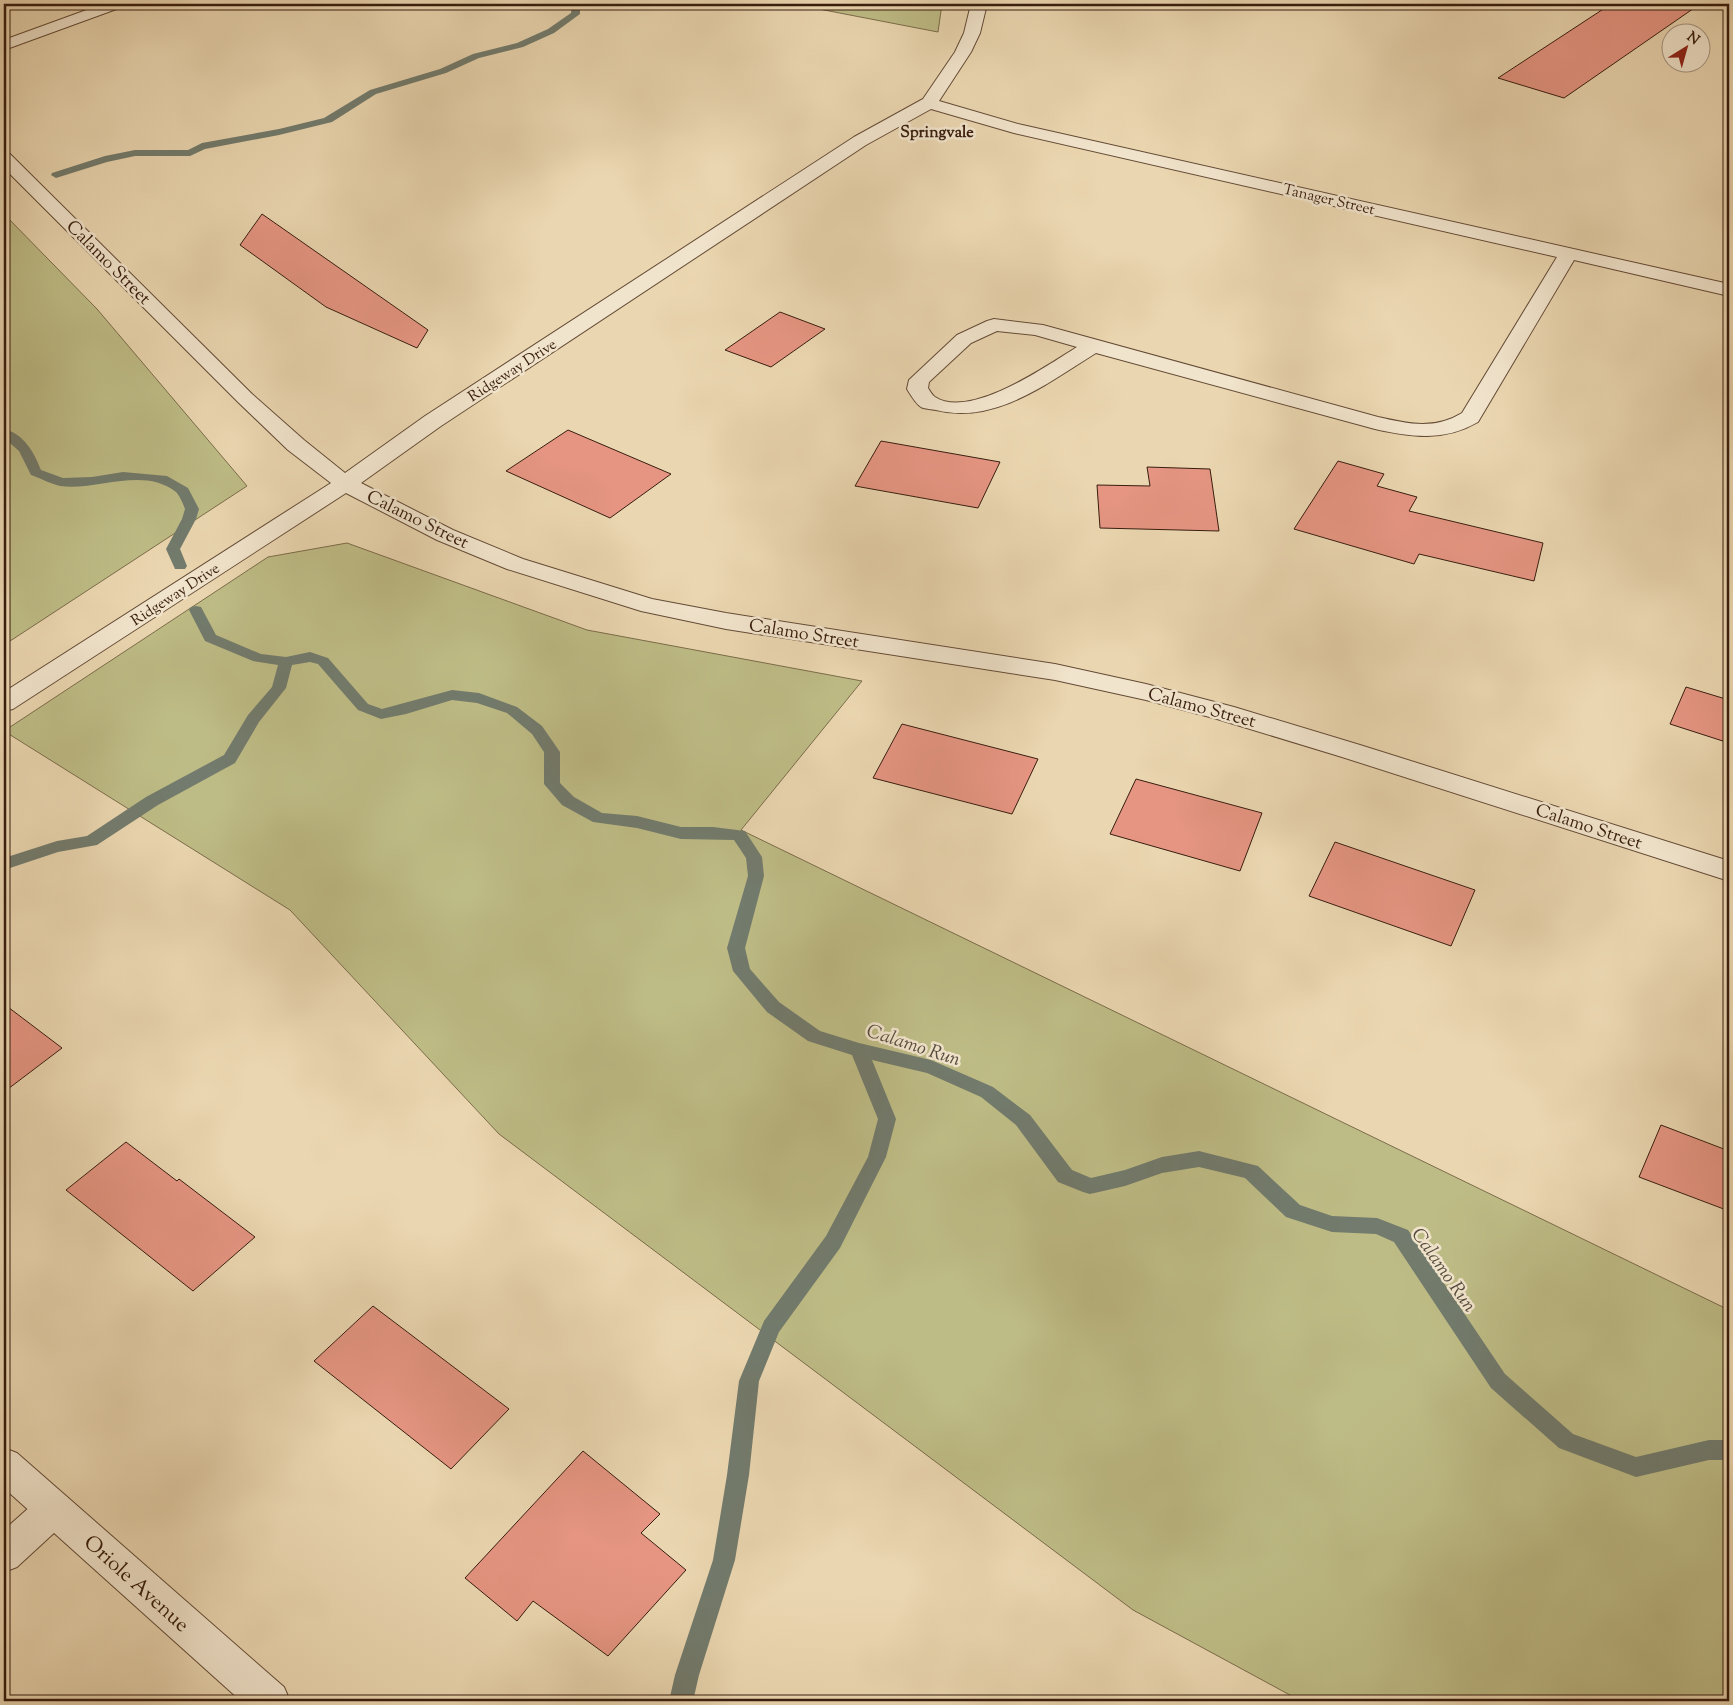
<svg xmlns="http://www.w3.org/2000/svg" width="1733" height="1705" viewBox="0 0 1733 1705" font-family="'Sorts Mill Goudy',serif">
<rect width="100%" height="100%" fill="#ead6b0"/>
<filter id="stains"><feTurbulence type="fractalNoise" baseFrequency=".004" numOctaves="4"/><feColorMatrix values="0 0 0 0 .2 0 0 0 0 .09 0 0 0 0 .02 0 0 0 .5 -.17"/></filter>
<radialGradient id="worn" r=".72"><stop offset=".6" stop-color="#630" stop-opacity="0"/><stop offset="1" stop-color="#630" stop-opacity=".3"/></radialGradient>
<path fill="#bebc86" stroke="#7b6c4a" d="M793 4H942L938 32Z
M4 214 97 309 247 486 4 645Z
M347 543 587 630 862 681 741 830 1729 1310V1701H1301L1133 1610 499 1134 290 910 4 731 268 557Z"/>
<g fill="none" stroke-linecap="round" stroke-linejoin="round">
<path fill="#727b6d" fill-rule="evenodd" d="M572 4H580V14L554 33 523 47 479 58 446 73 376 94 332 122 279 135 205 149 190 156H135L107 162 56 178 51 175 52 173 105 156 135 150H188L202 143 279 129 324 118 370 90 440 69 473 54 517 43 548 29 571 13Z
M4 429C24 434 34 452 41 470L63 478 92 477 123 472 167 476 188 488 199 509 196 519 180 549 187 566 185 569H175L166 549 182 519 185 509C183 504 180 496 176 492 143 466 98 491 60 486 51 484 40 478 31 475L19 451 4 438Z
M196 606 201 607 216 635 261 654 286 657 310 652 328 658 368 704 382 709 452 690 479 693 517 707 542 726 560 752V783L574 797 602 813 637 816 681 827H713L745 831 762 857 764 876 745 948 750 969 779 1002 820 1031 859 1043 931 1060 993 1087 1030 1115 1072 1170 1091 1178 1125 1170 1162 1157 1199 1151 1258 1166 1300 1205 1332 1216 1377 1218 1408 1230 1505 1374 1573 1434 1636 1457 1709 1440H1729V1460H1709L1636 1477 1559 1448 1491 1388 1394 1242 1376 1234 1332 1232 1286 1217 1245 1178 1199 1167 1162 1173 1125 1186 1090 1194 1083 1192 1058 1182 1016 1125 981 1097 927 1073 872 1060 896 1119 886 1157 840 1248 779 1332 759 1381 749 1475 735 1560 699 1675 693 1701H669L675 1675 713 1560 727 1475 739 1381 764 1321 826 1236 868 1157 878 1119 852 1055 808 1041 767 1012 733 971 727 948 748 876 746 858 734 840 681 839 637 828 593 822 562 805 544 784V752L532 734 507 713 477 703 452 700 406 714 381 719 358 710 318 664 310 662 292 665 286 688 259 722 235 763 158 805 97 845 58 852 4 870V858L57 841 87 836 146 797 224 755 248 715 272 687 278 665 253 661 205 641 189 610 191 607Z"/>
</g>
<path fill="#e59582" stroke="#381d0e" d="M1611 4H1700L1564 98 1498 78Z
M262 214 428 330 417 348 326 307 240 245Z
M780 312 825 329 771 367 725 350Z
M568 430 671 474 610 518 506 471Z
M881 441 1000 462 978 508 855 486Z
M1338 461 1384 474 1377 486 1417 497 1409 511 1543 543 1534 581 1419 554 1414 564 1294 529Z
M1147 467 1210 469 1219 531 1100 528 1097 485 1150 486Z
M1686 687 1729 700V743L1670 724Z
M902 724 1038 759 1012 814 873 778Z
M1136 779 1262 813 1240 871 1110 834Z
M1335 842 1475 890 1451 946 1309 896Z
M4 1004 62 1048 4 1092Z
M1661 1125 1729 1151V1211L1639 1177Z
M126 1142 177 1181 179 1179 255 1237 193 1291 66 1190Z
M373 1306 509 1409 451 1469 314 1361Z
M583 1451 660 1514 641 1533 686 1570 608 1656 533 1601 517 1621 465 1578Z"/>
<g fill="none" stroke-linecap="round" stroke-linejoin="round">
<defs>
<path id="lane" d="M54 1492 67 1497 72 1509 67 1521 17 1567 4 1572V1530L41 1497Z"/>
<path id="street" d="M103 4H125L122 7 4 50V40Z
M971 4H987L980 33 971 52 939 101 1018 124 1729 284V296L1574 260 1478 422C1444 442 1411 437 1375 429L1096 353C1049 382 995 425 936 410 932 409 925 409 921 407 916 404 910 394 907 389L909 380 957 335 987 321 994 319 1043 325 1378 417C1409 424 1434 430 1462 413L1557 257 1014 133 931 109 866 145 441 426 361 483 453 530 523 559 652 599 726 613 1055 664 1146 684 1234 707 1360 745 1729 861V881L1342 757 1217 719 1146 700 1055 680 726 629 641 611 507 569 437 540 346 493 13 709 4 711V692L331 483 288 450 238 402 4 168V153L10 154 252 394 304 440 345 473 425 416 854 137 923 99 955 52 964 33ZM997 331 1035 335 1077 347C1048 365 970 420 935 397 932 395 930 391 928 388L929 382 971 343Z
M4 1448 17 1453 284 1687 290 1701H241L4 1488Z"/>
</defs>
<use href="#lane" stroke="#644b36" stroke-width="2"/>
<use href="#street" stroke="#644b36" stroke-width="2"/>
<use href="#lane" fill="#f1e4cc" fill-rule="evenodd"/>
<use href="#street" fill="#f1e4cc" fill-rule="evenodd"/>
</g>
<g text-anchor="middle" stroke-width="5" stroke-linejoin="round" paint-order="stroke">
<g font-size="15" fill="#381d0e" stroke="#f1e4cc">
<text transform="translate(1329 199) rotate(13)" y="5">Tanager Street</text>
<text transform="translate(512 370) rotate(-33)" y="5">Ridgeway Drive</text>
<text transform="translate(175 594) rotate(-33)" y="5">Ridgeway Drive</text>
</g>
<g font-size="16" font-weight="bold" fill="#381d0e" stroke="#f1e4cc">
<text x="937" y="137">Springvale</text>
</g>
<g font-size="18" fill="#381d0e" stroke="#f1e4cc">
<text transform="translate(109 262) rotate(45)" y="6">Calamo Street</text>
<text transform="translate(418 519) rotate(26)" y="6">Calamo Street</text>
<text transform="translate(804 633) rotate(9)" y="6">Calamo Street</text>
<text transform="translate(1202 707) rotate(15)" y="6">Calamo Street</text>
<text transform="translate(1589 826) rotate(18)" y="6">Calamo Street</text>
</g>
<g font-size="19" font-style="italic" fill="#554c3e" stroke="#f1e4cc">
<text transform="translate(914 1044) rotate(18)" y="7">Calamo Run</text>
<text transform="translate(1445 1269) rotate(55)" y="7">Calamo Run</text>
</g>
<g font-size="21" fill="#381d0e" stroke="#f1e4cc">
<text transform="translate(137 1583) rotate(42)" y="7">Oriole Avenue</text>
</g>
</g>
<rect width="1733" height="1705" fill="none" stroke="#ead6b0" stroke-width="20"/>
<rect x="5" y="5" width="1723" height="1695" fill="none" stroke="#381d0e" stroke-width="2.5"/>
<rect x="10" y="10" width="1713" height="1685" fill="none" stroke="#381d0e"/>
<g transform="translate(1686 48) rotate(37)"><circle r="24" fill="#f1e4cc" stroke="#a79480"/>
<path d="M0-4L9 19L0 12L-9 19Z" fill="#8f2418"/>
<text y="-8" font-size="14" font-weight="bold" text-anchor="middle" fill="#381d0e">N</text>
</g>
<rect width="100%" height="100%" filter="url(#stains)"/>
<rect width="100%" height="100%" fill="url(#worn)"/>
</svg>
